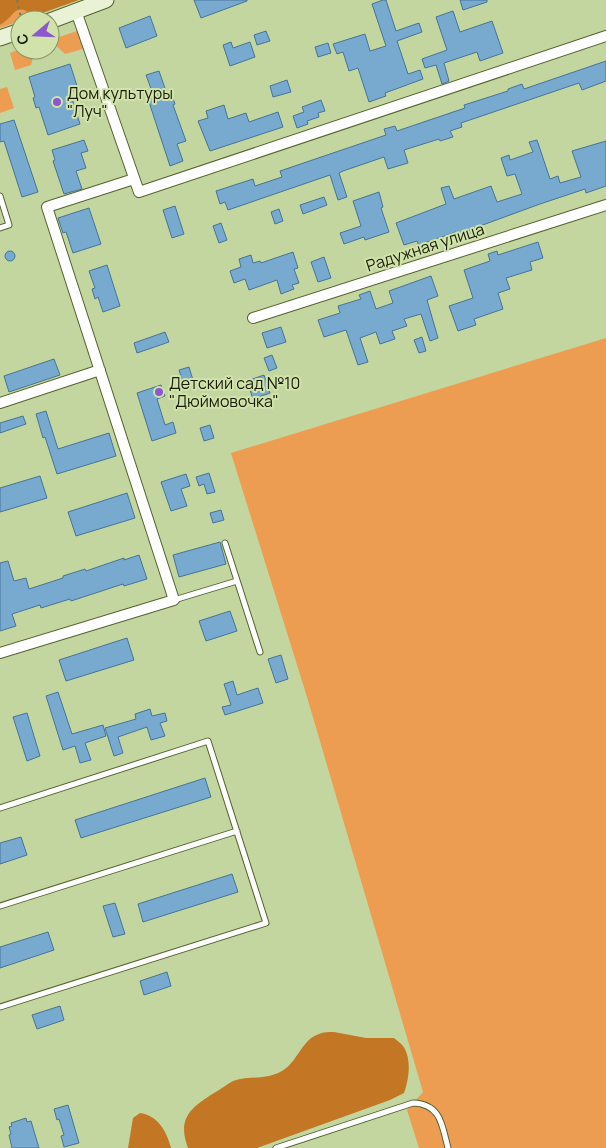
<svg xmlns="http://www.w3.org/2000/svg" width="606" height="1148" viewBox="0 0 606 1148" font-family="Manrope,sans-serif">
<rect width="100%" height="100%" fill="#c4d69f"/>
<path fill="#ec9d51" d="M22 8 25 9 34 16 0 28V25C10 20 9 13 22 8Z
M77 31 83 49 65 54 50 40Z
M20 49 35 50 31 65 15 70 10 53Z
M7 87 14 108 0 113V89Z
M606 338V1148H419L407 1110 423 1092 307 697 231 453Z"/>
<path fill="#c37624" d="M0 0H79L34 16C14 0 15 17 0 25Z
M334 1032 366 1038H394C397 1041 401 1043 403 1046 412 1059 409 1079 404 1093L390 1100 257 1148H188C177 1119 190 1108 214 1093 220 1090 227 1084 233 1081 250 1075 264 1081 282 1071 297 1063 302 1039 319 1034 323 1032 329 1032 334 1032Z
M140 1113C157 1115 167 1131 171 1148H128L133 1118Z"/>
<path fill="#78a9ce" stroke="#457497" d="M194 0H247V1L201 18Z
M383 0H386L396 31 419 23 422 32 397 41 408 74 420 70 423 79 385 93 386 96 369 102 358 68 349 71 343 52 337 54 333 44 365 34 370 51 386 46 372 4Z
M460 0H487V2L463 10Z
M453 11 460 32 492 21 503 53 480 61 477 52 444 63 449 81 442 84 436 65 425 68 422 59 447 50 436 17Z
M150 16 157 36 126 48 119 28Z
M266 31 270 41 257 45 254 35Z
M231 42 233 48 250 42 255 57 230 66 223 45Z
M328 43 331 53 318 57 315 47Z
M606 61V81L582 90 579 83 461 123 462 127 450 131 453 137 440 141 439 139 404 150 408 163 388 169 384 157 343 171 339 173 347 197 338 200 330 175 228 210 225 202 220 204 216 191 253 179 255 186 282 177 280 171 386 135 384 129 395 126 397 131 465 108 464 105 508 91V89L522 84 524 89Z
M70 64 78 89 70 92 80 124 48 135 39 107 36 108 33 98 35 97 29 77Z
M159 71 167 94 171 93 175 104 173 105 186 141 177 144 183 161 170 166 148 99 154 97 146 75Z
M287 80 291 92 273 97 270 86Z
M321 100 325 111 318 113 319 117 307 121 308 124 297 128 293 116 304 112 302 107Z
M224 105 228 119 246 113 249 122 278 112 283 127 210 151 198 121 208 118 206 111Z
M14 120 38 192 22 197 4 141 0 142V124Z
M84 140 88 151 81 153 86 168 76 171 82 189 64 194 53 161 55 160 52 150Z
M537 140 550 179 558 176 560 183 581 177 572 151 606 141V186L586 193 585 189 540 204 469 230 471 233 457 238 456 232 427 242 429 246 420 249 417 241 404 245 396 223 446 204 441 188 449 186 454 199 491 186 497 202 522 194 515 174 507 176 501 158 509 155 510 160 533 152 529 142Z
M379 192 383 207 381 208 389 232 365 240 364 237 344 244 340 233 361 226 353 201Z
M324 197 327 205 303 214 300 205Z
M175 206 184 234 172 238 163 210Z
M89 208 101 244 73 253 66 232 63 233 58 218Z
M279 209 283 221 275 224 271 212Z
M221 223 227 240 219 243 213 226Z
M538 242 543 258 530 262 532 270 506 278 510 289 498 293 503 309 474 319 476 325 458 331 449 306 473 298 464 270 490 261 488 254 497 251 498 255Z
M5 256a5 5 0 1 1 10 0a5 5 0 1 1-10 0Z
M293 252 298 268 294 269 299 283 292 285 294 289 281 294 277 280 249 290 245 279 234 283 230 271 241 267 239 259 251 255 253 263 260 261 261 263Z
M324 257 331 278 318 282 311 262Z
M107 265 120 306 103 312 98 297 95 299 92 289 95 288 89 271Z
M431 276 438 296 427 300 438 338 430 341 421 314 404 319 407 326 392 331 395 339 380 344 376 332 360 338 368 362 358 365 346 330 324 337 318 320 340 313 338 306 361 299 359 295 370 291 376 309 393 303 389 291Z
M281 327 286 342 267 348 262 333Z
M165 332 169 342 137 353 134 343Z
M422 337 426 351 419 353 414 340Z
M272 355 277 368 269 371 264 358Z
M54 359 60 375 9 392 4 376Z
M189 367 193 380 183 383 179 370Z
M264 375 270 393 253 399 247 381Z
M161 385 165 396 157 399 165 425 173 422 176 433 152 441 137 393Z
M46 411 58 449 109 433 116 456 57 474 45 437 43 438 36 414Z
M23 416 26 424 0 433V423Z
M210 425 214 438 204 441 200 428Z
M209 473 215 492 207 494 204 484 199 486 196 477Z
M186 474 190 486 181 489 187 506 171 511 161 482Z
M40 476 47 498 0 512V488Z
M127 493 135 518 76 536 68 512Z
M221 510 224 520 213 523 210 513Z
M220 542 226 564 179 577 173 555Z
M139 555 147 579 124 586 123 584 71 601 70 599 41 608 40 605 12 614 16 626 0 631V563L8 561 14 581 26 578 29 589 63 578V576L85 569 86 571 124 558V560Z
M230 611 237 631 206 641 199 621Z
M127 638 134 660 66 681 59 660Z
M281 655 288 679 276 683 268 659Z
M233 681 237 695 258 688 263 703 225 715 222 707 231 705 224 684Z
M58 692 72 734 103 725 106 736 85 743 91 760 80 763 75 746 63 750 46 696Z
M150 709 152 716 165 713 167 721 160 723 165 736 151 740 147 727 118 737 123 753 114 756 105 728 136 719 135 714Z
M27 713 40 756 27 761 13 717Z
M205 778 211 797 81 838 75 820Z
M21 837 27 855 0 864V843Z
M232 874 238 892 143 922 138 904Z
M115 903 125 934 113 937 103 906Z
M48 932 54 950 0 968V947Z
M167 972 171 986 144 995 140 981Z
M60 1006 64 1020 37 1029 32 1015Z
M68 1105 79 1143 64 1147 61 1136 64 1135 59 1119 57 1120 54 1109Z
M26 1118 27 1122 31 1121 39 1148H12L9 1135 11 1134 9 1127 12 1126 11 1123Z"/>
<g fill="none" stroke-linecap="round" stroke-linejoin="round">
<defs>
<path id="lane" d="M0 196 9 225 0 228
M225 543 260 652
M174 600 237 581
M0 808 208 741 266 923 0 1007
M0 906 237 831
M276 1148 413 1103C441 1104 442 1125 448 1148"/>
<path id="street" d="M76 11 139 192 606 36
M253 318 606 205
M0 403 100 370
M0 653 174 600 47 207 134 179"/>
<path id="secondary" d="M50 21 106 0
M0 38 20 31"/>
</defs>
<use href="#lane" stroke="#546230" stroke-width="7"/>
<use href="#street" stroke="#546230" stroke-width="12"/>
<use href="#secondary" stroke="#546230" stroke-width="17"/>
<path stroke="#727e57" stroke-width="2" stroke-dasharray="2.5 4" stroke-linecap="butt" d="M17 0 21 18"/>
<use href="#lane" stroke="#fff" stroke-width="5"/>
<use href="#street" stroke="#fff" stroke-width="10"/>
<use href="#secondary" stroke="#e9f2d5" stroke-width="15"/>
</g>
<g fill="#8d57ce" stroke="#d1e3ab" stroke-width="2">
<circle cx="57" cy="102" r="5"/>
<circle cx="159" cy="392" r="5"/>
</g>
<g text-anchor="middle" stroke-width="4" stroke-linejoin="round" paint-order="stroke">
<g font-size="16" fill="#171d08" stroke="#d1e3ab" text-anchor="start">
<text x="67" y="99">Дом культуры<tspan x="67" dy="18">"Луч"</tspan></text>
<text x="169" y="389">Детский сад №10<tspan x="169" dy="18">"Дюймовочка"</tspan></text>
</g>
<g font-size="16" fill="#171d08" stroke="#d1e3ab">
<text transform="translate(425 247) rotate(-18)" y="6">Радужная улица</text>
</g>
</g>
<g transform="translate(35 35) rotate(251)"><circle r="24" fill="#d1e3ab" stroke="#87946a"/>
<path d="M0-4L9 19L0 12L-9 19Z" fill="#8d57ce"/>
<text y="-8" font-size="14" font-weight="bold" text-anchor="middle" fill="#171d08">С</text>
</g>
</svg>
